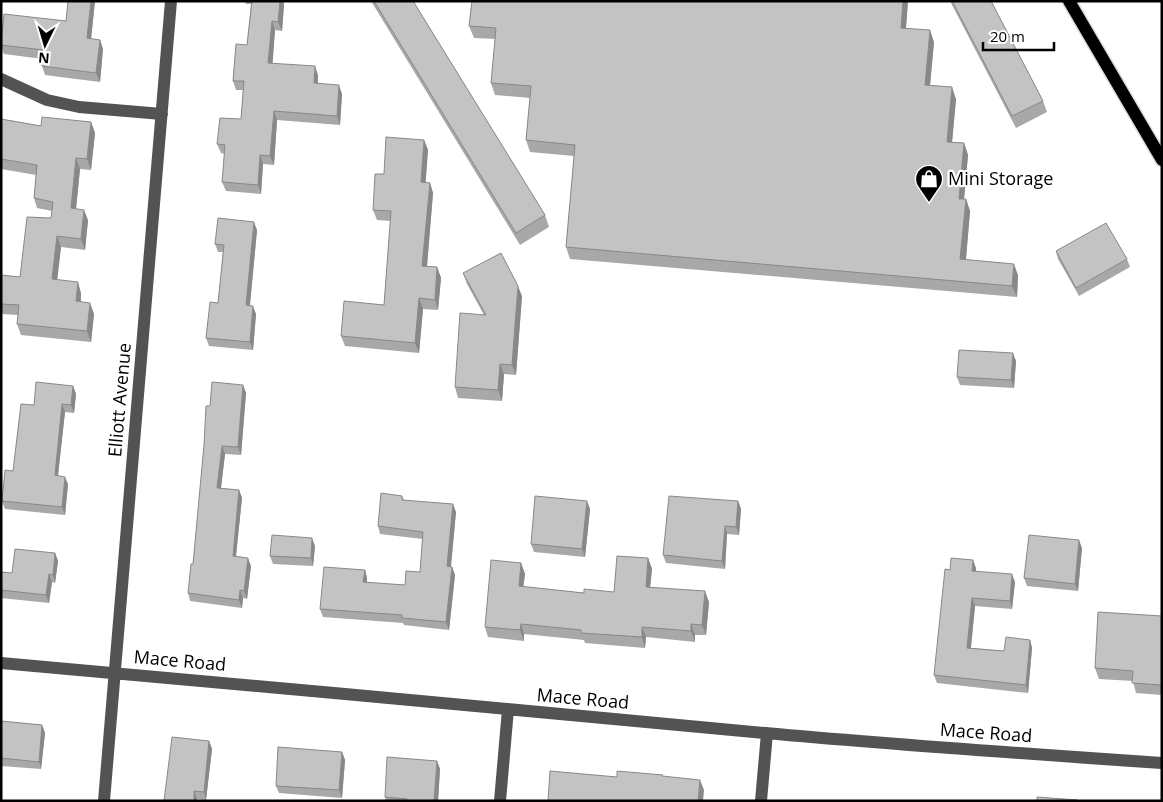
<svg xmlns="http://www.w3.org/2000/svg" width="1163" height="802" viewBox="0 0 1163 802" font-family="'Open Sans',sans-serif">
<rect width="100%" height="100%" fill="#fff"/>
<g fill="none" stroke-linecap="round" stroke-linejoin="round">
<defs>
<path id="major" d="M1069 1 1162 160"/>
</defs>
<use href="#major" stroke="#dbdbdb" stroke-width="15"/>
<path stroke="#535353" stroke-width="12" d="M1 79 47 100 79 107 162 114
M1 663C256 684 510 711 765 733 897 745 1029 754 1162 763
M104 801 171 1
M500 801 508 709
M761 801 767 733"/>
<use href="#major" stroke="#000" stroke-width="12"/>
</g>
<path fill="#a8a8a8" d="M68 1H95L91 39 100 40 103 49 100 82 45 75 42 66 43 59 4 54 1 46V40L66 21Z
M245 1H283L284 5 282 31 275 30 272 63 318 75V84L342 94 340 125 277 120 274 165 263 164 261 194 226 191 222 182 225 154 221 153 217 144 241 119 243 90H236L233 81 247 45 251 4H246Z
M371 1H413L545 215 549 227 520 245Z
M472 1H908L906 28 934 42 930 85 956 99 952 142 964 143 968 155 964 199H966L970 211 966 259 1018 275 1017 297 570 259 566 247 574 156 530 152 526 140 530 98 495 95 491 83 495 39 474 38 469 26Z
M950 1H991L1043 101 1047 112 1016 128Z
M1 119 41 126 91 122 95 133 91 170 80 169 76 209 88 220 85 250 61 247 57 280 81 293V302L94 314 91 342 21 335 17 324 18 315 1 314V275L20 277 51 218 52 211 37 208 34 198 36 175 1 169Z
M424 140 428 150 425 182 430 183 433 193 427 267H437L441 278 438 310 423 309 419 353 345 346 341 336 384 305 391 221 377 220 373 210 384 174Z
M257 230 250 306 256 314 253 350 209 346 206 338 218 303 223 252H218L215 244Z
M1056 251 1127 259 1130 267 1079 296 1058 259Z
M463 273 522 296 516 375 504 374 502 401 458 398 455 387 484 315 467 284Z
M1016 361 1014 388 960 385 957 377Z
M243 385 246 393 241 455 225 454 221 488 239 490 242 498 236 557 251 566 247 599 243 598 242 608 190 601 188 593 193 564 210 406Z
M73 386 76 394 74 413 65 412 58 476 68 484 65 515 5 509 2 501 13 471 34 405Z
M402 496 404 500 456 512 451 567H452L455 575 449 630 404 625 403 623 323 617 320 609 365 570 367 578V583L405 585 420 572 423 539 380 534 378 526Z
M738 501 741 509 739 535 727 534 725 569 666 563 663 555Z
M590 509 585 557 534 552 531 544Z
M315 546 313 566 273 564 270 556Z
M1082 548 1078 591 1027 586 1024 578Z
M55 553 58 561 55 583 52 582 49 603 1 598V572L12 573Z
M648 558 652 569 650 587 709 602 706 635H695V642L646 637 645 648 585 643 584 640 524 634V641L488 637 485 627 521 563 525 574 523 587 584 593 614 592Z
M976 568V571L1015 582 1012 609 975 606 971 648 1004 651 1030 640 1032 648 1028 693 937 683 934 675 950 570Z
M1162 616V695L1136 693 1133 681 1099 679 1095 668Z
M1 721 42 725 45 733 41 769 1 766Z
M209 741 212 749 206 800 197 799V801H164Z
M342 752 345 760 342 798 279 793 276 786Z
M437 761 440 769 438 801H386L385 797Z"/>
<path fill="#888" d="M91 1H95L90 48 87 38Z
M280 1H283L284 5 282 31 278 22Z
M903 1H908L905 39 901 28Z
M272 21 275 30 272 72 268 63Z
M930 30 934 42 929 96 925 85Z
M100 40 103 49 100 82 96 73Z
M315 66 318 75 317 92 314 83Z
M339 85 342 94 340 125 337 116Z
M952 87 956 99 951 153 947 142Z
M274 111 277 120 274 165 270 156Z
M91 122 95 133 91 170 87 159Z
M424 140 428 150 425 192 421 182Z
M964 143 968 155 963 210 959 199Z
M260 155 263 164 261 194 258 185Z
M76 158 80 169 75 219 71 208Z
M430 183 433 193 426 277 422 266Z
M966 199 970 211 965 270 960 259Z
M84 210 88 220 85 250 81 239Z
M254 222 257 230 249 313 246 305Z
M57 236 61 247 56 290 52 279Z
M1014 264 1018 275 1017 297 1012 286Z
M437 267 441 278 438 310 435 300Z
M78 282 81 293 80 312 76 301Z
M518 286 522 296 516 375 512 365Z
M419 298 423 309 419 353 415 343Z
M90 303 94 314 91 342 87 331Z
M253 306 256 314 253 350 250 342Z
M1013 353 1016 361 1014 388 1011 380Z
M500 364 504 374 502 401 498 390Z
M243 385 246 393 241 455 238 447Z
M73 386 76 394 74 413 71 405Z
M62 404 65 412 57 483 55 475Z
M222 446 225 454 220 496 217 488Z
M65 477 68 484 65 515 62 507Z
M239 490 242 498 235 564 233 556Z
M587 501 590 509 585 557 582 549Z
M738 501 741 509 739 535 736 527Z
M453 504 456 512 450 574 447 566Z
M725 526 727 534 725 569 722 561Z
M312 538 315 546 313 566 311 558Z
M1079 540 1082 548 1078 591 1075 584Z
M55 553 58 561 55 583 53 575Z
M248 558 251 566 247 599 244 591Z
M648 558 652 569 649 598 646 587Z
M973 560 976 568 975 579 972 571Z
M521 563 525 574 522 597 519 586Z
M452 567 455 575 449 630 446 622Z
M365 570 367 578 366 590 363 582Z
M49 574 52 582 49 603 46 595Z
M1012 574 1015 582 1012 609 1010 601Z
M240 590 243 598 242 608 239 600Z
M705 591 709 602 706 635 702 625Z
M972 598 975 606 970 655 967 648Z
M521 624 524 634V641L520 630Z
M691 624 695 635V642L691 631Z
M642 627 646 637 645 648 642 637Z
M1030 640 1032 648 1028 693 1026 685Z
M42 725 45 733 41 769 39 762Z
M209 741 212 749 206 800 204 792Z
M342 752 345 760 342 798 339 790Z
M437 761 440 769 438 801H434Z
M700 780 704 790 703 801H698Z
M194 791 197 799V801H194Z"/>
<path fill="#c3c3c3" stroke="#888" d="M68 1H91L87 38 100 40 96 73 42 66 44 50 1 45 4 14 66 21Z
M252 1H280L278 22 272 21 268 63 315 66 314 83 339 85 337 116 274 111 270 156 260 155 258 185 222 182 225 145 217 144 220 118 241 119 244 81H233L236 44 247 45Z
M374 1H413L545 215 516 233Z
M472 1H903L901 28 930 30 925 85 952 87 947 142 964 143 959 199H966L960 259 1014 264 1012 286 566 247 575 145 526 140 531 86 491 83 496 28 469 26Z
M952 1H991L1043 101 1012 116Z
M42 117 91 122 87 159 76 158 71 208 84 210 81 239 57 236 52 279 78 282 76 301 90 303 87 331 17 324 19 305 1 304V275L20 277 27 217 51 218 53 202 34 198 37 165 1 159V119L41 126Z
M386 137 424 140 421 182 430 183 422 266 437 267 435 300 419 298 415 343 341 336 344 301 384 305 391 211 373 210 375 174H384Z
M218 218 254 222 246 305 253 306 250 342 206 338 210 302 218 303 224 245 215 244Z
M1106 223 1127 259 1076 288 1056 251Z
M501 253 518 286 512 365 500 364 498 390 455 387 460 313 486 315 463 273Z
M959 350 1013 353 1011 380 957 377Z
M36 382 73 386 71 405 62 404 55 475 65 477 62 507 2 501 5 470 13 471 21 404 34 405Z
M212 382 243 385 238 447 222 446 217 488 239 490 233 556 248 558 244 591 240 590 239 600 188 593 191 564H193L204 445 206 406H210Z
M381 493 402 496V500L453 504 447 566 452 567 446 622 402 618V615L320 609 324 567 365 570 363 582 405 585 406 571 420 572 423 532 378 526Z
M535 496 587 501 582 549 531 544Z
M669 496 738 501 736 527 725 526 722 561 663 555Z
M272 535 312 538 311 558 270 556Z
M1029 535 1079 540 1075 584 1024 578Z
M15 549 55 553 53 575 49 574 46 595 1 590V572L12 573Z
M617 556 648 558 646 587 705 591 702 625 691 624V631L642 627V637L581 633V630L521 624 520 630 485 627 491 560 521 563 519 586 584 593V589L614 592Z
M951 558 973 560 972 571 1012 574 1010 601 972 598 967 648 1004 651 1006 637 1030 640 1026 685 934 675 945 569 950 570Z
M1098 612 1162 616V685L1132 683 1133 671 1095 668Z
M1 721 42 725 39 762 1 758Z
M172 737 209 741 204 792 194 791V801H164Z
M278 747 342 752 339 790 276 786Z
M387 757 437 761 434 801H406L407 799 385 797Z
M550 771 617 777V771L663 775 662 776 700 780 698 801H548Z
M1037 797 1077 800 1037 801Z"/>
<defs>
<symbol id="shop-pin" viewBox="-11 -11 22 30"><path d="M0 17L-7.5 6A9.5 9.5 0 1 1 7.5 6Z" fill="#000" stroke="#fff"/><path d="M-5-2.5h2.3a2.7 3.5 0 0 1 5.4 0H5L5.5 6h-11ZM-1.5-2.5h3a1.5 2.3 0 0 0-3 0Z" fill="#fff"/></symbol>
</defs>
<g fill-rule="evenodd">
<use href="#shop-pin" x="913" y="163" width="32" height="43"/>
</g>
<g text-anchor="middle" stroke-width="4.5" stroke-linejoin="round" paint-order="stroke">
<g font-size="18" fill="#000" stroke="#fff" text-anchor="start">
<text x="948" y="185">Mini Storage</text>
</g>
<g font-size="18" fill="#000" stroke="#fff">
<text transform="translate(120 400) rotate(-85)" y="6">Elliott Avenue</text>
<text transform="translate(180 661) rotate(5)" y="6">Mace Road</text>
<text transform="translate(583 699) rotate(5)" y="6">Mace Road</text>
<text transform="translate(986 733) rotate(4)" y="6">Mace Road</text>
</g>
</g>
<rect width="1163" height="802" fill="none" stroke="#000000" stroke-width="5"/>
<g transform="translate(45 45) rotate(185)" stroke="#ffffff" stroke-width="4" paint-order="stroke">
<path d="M0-4L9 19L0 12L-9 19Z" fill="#000000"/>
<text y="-8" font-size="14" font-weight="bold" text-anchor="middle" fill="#000000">N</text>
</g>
<path d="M983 42v8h71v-8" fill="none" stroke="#000000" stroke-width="2.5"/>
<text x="990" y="42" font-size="15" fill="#000000" stroke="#ffffff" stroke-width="4" paint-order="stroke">20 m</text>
</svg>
